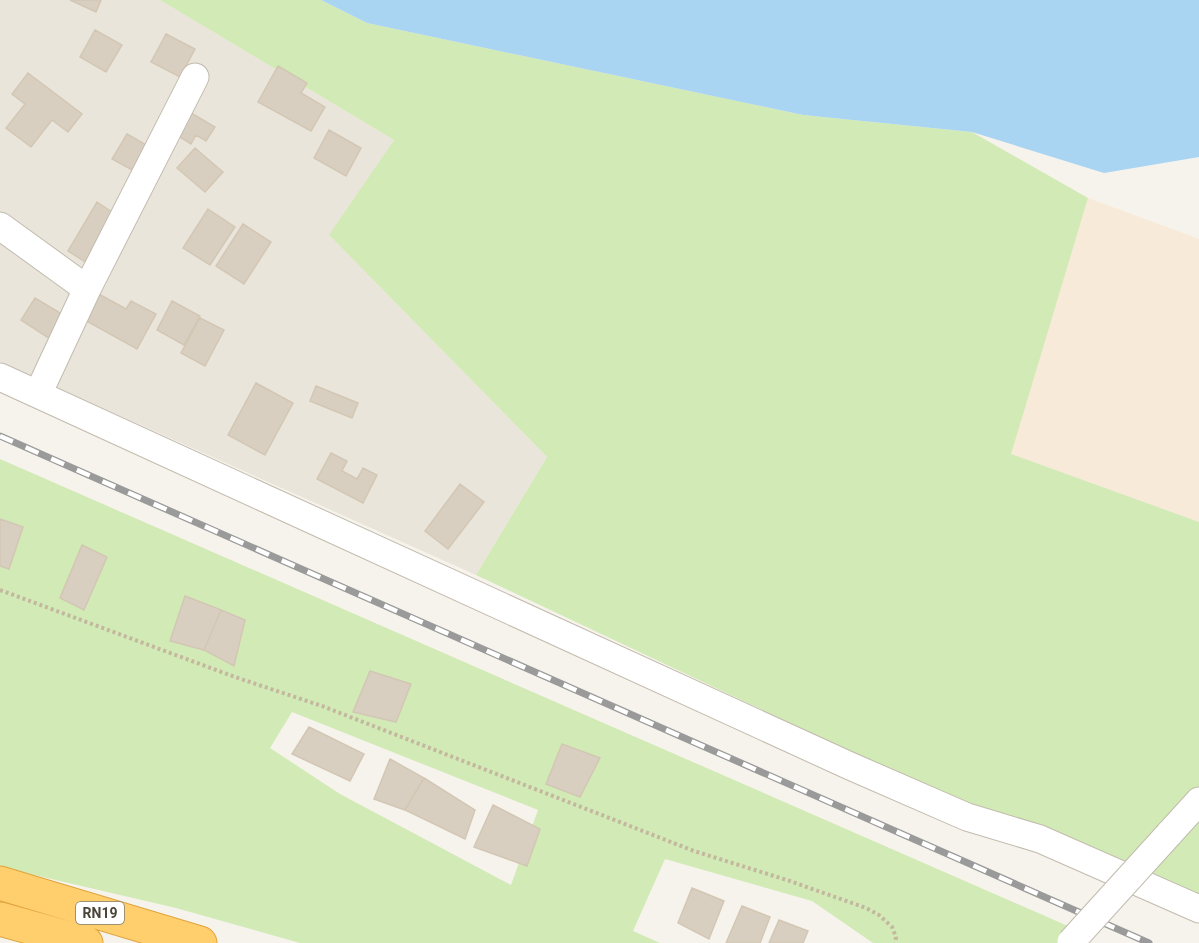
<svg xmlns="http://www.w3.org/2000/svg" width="1199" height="943" viewBox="0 0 1199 943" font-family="Roboto,sans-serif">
<rect width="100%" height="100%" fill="#f6f3ec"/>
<path fill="#eae5da" d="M0 0H160L394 140 330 236 547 457 476 575 0 362Z"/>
<path fill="#f7ead8" d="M1088 198 1199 239V522L1010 454Z"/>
<path fill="#d2eab5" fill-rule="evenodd" d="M160 0H321L367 23 803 115 972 132 1088 198 1011 454 1199 522V916L476 575 547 457 329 235 394 140Z
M0 459 1077 930 1063 943H873L812 901 665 859 633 931 660 943H300L176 908 0 867ZM292 712 538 810 511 885 340 794 270 748Z"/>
<path fill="#a9d4f2" d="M321 0H1199V157L1104 173 972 132 803 115 367 23Z"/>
<path fill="#d8cfc1" stroke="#d3c7b4" stroke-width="1.5" d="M70 0H101L96 12Z
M95 30 122 45 106 72 80 57Z
M166 34 195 49 180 77 151 62Z
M278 66 307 83 301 93 325 107 311 131 258 102Z
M28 73 82 114 68 132 52 120 31 147 6 128 25 104 12 94Z
M186 110 215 127 206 141 196 135 191 144 172 132Z
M329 130 361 148 346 176 314 158Z
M127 134 148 146 134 171 112 159Z
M195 148 223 172 205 192 177 168Z
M97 202 118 216 87 263 68 251Z
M208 209 235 227 210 265 183 248Z
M243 224 271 242 244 284 216 266Z
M95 292 126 309 131 301 156 314 137 349 81 318Z
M35 298 65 316 50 339 21 320Z
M172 301 200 316 184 345 157 330Z
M200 318 224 330 205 366 181 353Z
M256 383 293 403 265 455 228 435Z
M316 386 358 403 352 418 310 401Z
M331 453 347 461 342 471 357 479 363 468 377 475 363 503 317 479Z
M460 484 484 502 448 549 425 531Z
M0 519 23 527 9 569 0 566Z
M82 545 107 557 84 610 60 598Z
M185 596 221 610 204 650 170 641Z
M221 610 245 620 234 666 204 650Z
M370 671 411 684 396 722 353 712Z
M309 727 364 754 350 781 292 754Z
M562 744 600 758 580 797 546 784Z
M390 759 424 778 405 810 374 799Z
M424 778 475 810 465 839 405 810Z
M493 805 540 829 527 866 474 847Z
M692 888 724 901 709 939 678 923Z
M742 906 770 917 760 943H726Z
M779 920 808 931 803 943H769Z"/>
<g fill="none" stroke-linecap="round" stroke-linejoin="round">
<defs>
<path id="minor" d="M0 226 87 289
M0 377 850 766 967 817 1040 839 1199 909
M38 394 87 289 195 77
M1169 834 1199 801"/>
<path id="highway" d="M0 883 200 943
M0 919 86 943"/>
</defs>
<use href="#minor" stroke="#c2bbae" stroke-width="29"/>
<use href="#highway" stroke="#e0a43c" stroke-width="35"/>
<path stroke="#c4b79f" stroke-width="4" stroke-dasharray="3 3" stroke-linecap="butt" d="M0 590 235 677 322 706 694 851 790 881 866 908 879 915 892 927 896 937 895 943"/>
<use href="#minor" stroke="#fff" stroke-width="27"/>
<use href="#highway" stroke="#ffcf6e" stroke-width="33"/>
<defs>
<path id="rail" d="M0 436 1149 943"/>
</defs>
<use href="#rail" stroke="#9a9a9a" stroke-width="7"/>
<use href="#rail" stroke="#fff" stroke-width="4.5" stroke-dasharray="14" stroke-linecap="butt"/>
<defs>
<path id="minor-bridge" d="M1071 942 1169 834"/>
</defs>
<use href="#minor-bridge" stroke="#c2bbae" stroke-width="29" stroke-linecap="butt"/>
<use href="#minor-bridge" stroke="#fff" stroke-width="27"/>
</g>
<g text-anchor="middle" stroke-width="4.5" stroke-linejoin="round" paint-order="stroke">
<rect fill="#fff" stroke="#817c74" stroke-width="1.5" x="76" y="902" width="48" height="22" rx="4.5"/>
<g font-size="14" font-weight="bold" fill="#4b4439">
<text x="100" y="918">RN19</text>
</g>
</g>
</svg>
